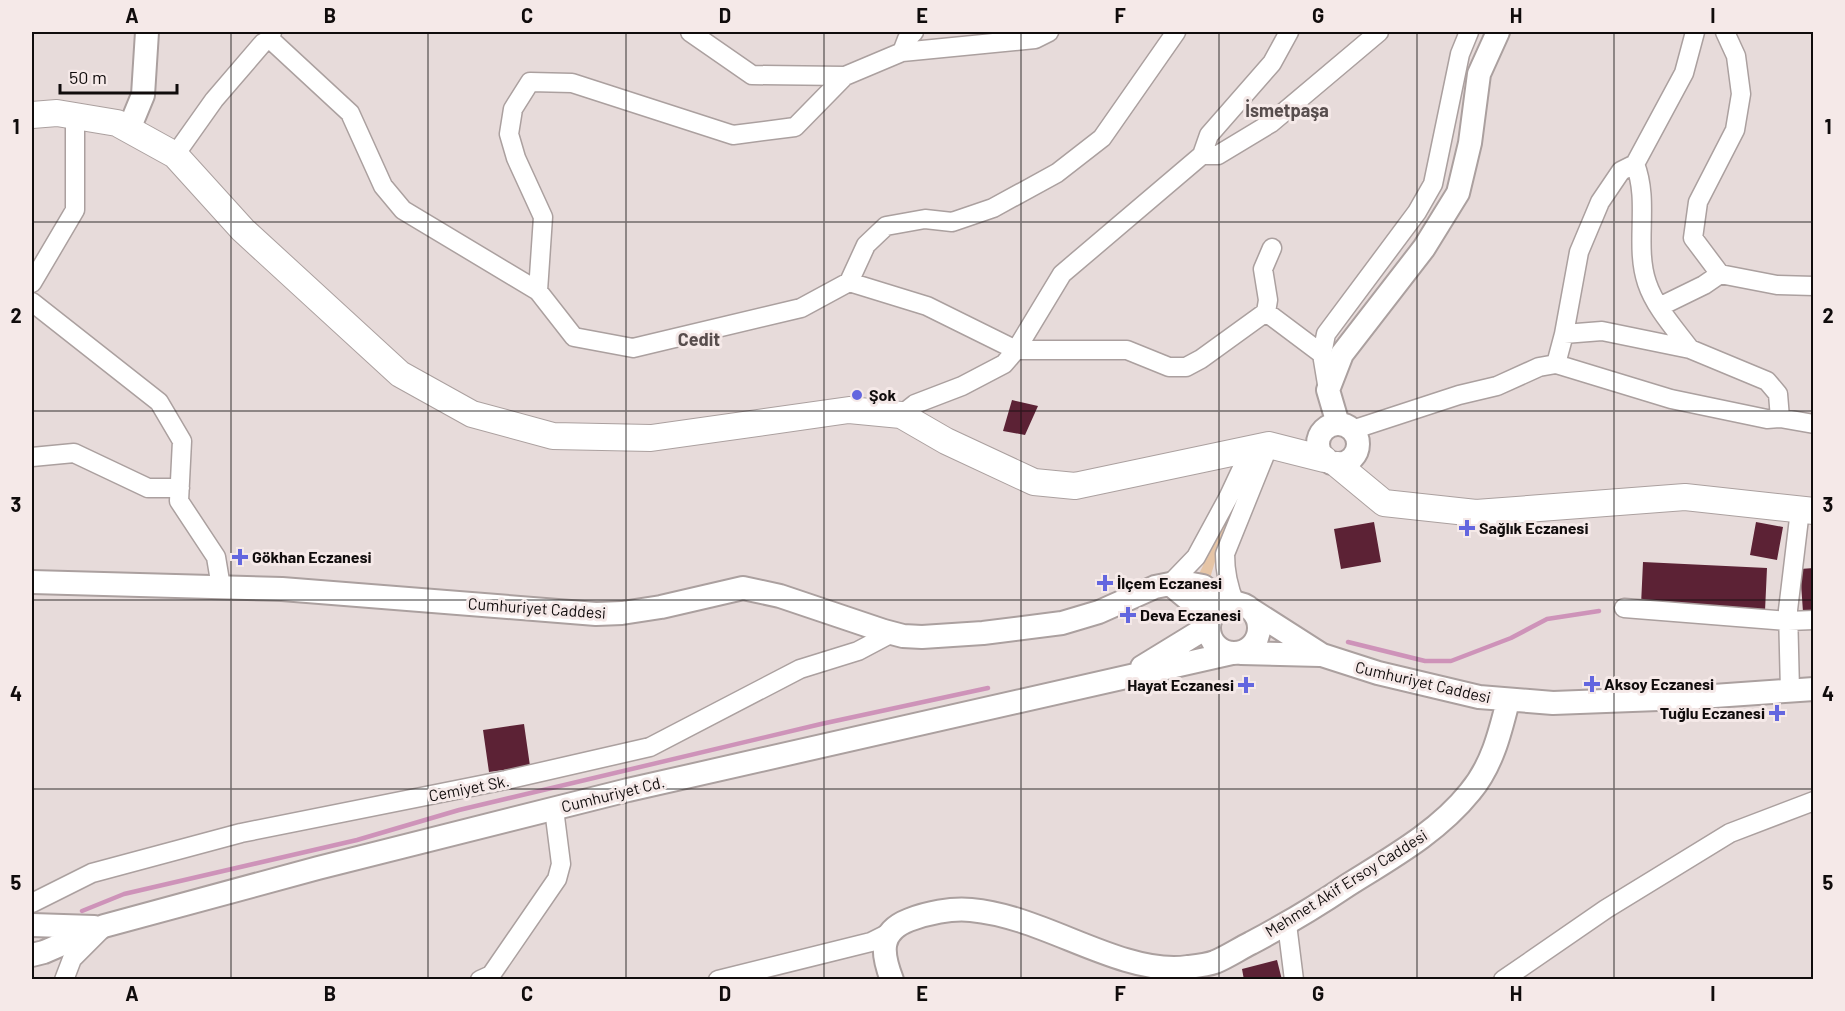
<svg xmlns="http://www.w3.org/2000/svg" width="1845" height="1011" viewBox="0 0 1845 1011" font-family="Barlow,sans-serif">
<rect width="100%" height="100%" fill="#e7dbda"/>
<path fill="#e6c5a6" d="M1253 460H1257L1221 542 1210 578 1199 574Z"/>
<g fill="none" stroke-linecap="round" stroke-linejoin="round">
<path stroke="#ce93b9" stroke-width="4.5" d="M1348 642 1425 661H1451L1511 638 1547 619 1599 611
M82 911 124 894 357 840 459 810 821 724 988 688"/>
</g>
<path fill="#5c2235" d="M1012 400 1038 406 1025 435 1003 431Z
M1374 522 1381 562 1341 569 1334 529Z
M1756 522 1783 527 1777 560 1750 555Z
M1643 562 1767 568 1765 611 1641 605Z
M1814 568V612H1803L1800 569Z
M524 724 530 766 489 772 483 730Z
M1277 960 1282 980H1244L1242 969Z"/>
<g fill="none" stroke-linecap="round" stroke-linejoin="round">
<defs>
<path id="minor" d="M690 32 752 75 845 76 902 52 1035 39 1049 32
M1725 32 1736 56 1741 94 1735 130 1698 202 1693 238 1720 274 1777 285 1814 286
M270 39 350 113 383 186 403 210 538 291 574 337 633 348 801 308 849 282 866 245 886 226 925 219 952 222 993 208 1057 173 1102 138 1176 32
M902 52 907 39 914 32
M175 155 214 100 263 43 270 39 272 32
M1202 155H1218L1271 123 1379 32
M1635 164C1650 202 1634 245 1647 283 1655 307 1675 329 1690 349
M849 282 927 306 1016 350H1127L1169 367H1186L1201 359 1266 312 1322 354
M32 283 75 210V126
M538 291 543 217 516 158 509 134 513 109 530 82 572 83 733 135 795 127 845 76
M32 302 159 402 182 441 179 501 216 557 221 587
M1659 307 1704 285 1720 274
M1266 312 1268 300 1263 269 1272 248
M1564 334 1602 331 1690 349 1767 381 1778 394 1780 418
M1556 364 1564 334 1579 252 1600 202 1621 171 1635 164 1684 73 1695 32
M1328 390 1322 354 1326 334 1417 212 1433 184 1460 54 1469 32
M901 415 915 404 962 386 1004 364 1016 350 1062 274 1202 155 1209 135 1272 63 1289 32
M1352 430 1459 395 1497 386 1539 367 1556 364 1671 399 1767 419 1780 418 1814 424
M32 457 74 453 148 488H180
M1170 584 1196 557 1228 498 1251 449
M1235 603C1228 587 1225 572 1225 554L1269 445
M1624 608 1788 621 1814 620
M1790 691 1788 610 1800 510
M32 903 92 873 241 833 506 780 650 747 800 669 858 651 892 633
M1287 924 1294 980
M64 980 72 959 101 930
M480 980 491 975 557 879 561 864 554 809
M718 980 871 942 891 932
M1503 980 1606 909 1730 833 1814 801"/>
<path id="tertiary" d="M129 129 143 95 147 32
M1318 444a20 20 0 1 1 40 0a20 20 0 1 1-40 0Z
M1338 424 1328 390 1342 354 1424 248 1458 193 1470 143 1479 74 1498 32
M32 582 282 589 596 614 622 613 661 607 743 588 780 596 884 631 903 636 922 637 983 633 1062 623 1099 612 1155 587 1170 584H1192L1203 586 1226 604
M1170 584 1211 618
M1209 628a25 25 0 1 1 50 0a25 25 0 1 1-50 0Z
M1250 609 1322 655 1378 673 1479 697 1553 703 1685 698 1814 689
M1241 653 1320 655
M1142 667 1209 626
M32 925 94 927
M32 955 44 952 104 926 318 868 628 790 1232 653
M892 980C882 954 878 932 909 920 927 913 951 908 971 910 1025 915 1075 945 1126 960 1146 966 1167 970 1188 967 1197 966 1207 965 1215 962 1227 957 1239 949 1251 943 1285 925 1317 906 1348 885 1391 858 1438 832 1470 792 1492 766 1500 733 1508 701"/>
<path id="secondary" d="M32 115 57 113 117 123 175 155 243 230 400 374 472 414 553 436 651 438 849 410 901 415 946 441 1034 482 1075 486 1269 445 1324 459
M1338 465 1384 503 1476 513 1685 497 1814 511"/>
</defs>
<use href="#minor" stroke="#aba09f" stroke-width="21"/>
<use href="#tertiary" stroke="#aba09f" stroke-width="26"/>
<use href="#secondary" stroke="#aba09f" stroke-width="28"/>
<use href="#minor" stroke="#fff" stroke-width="18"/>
<use href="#tertiary" stroke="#fff" stroke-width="22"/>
<use href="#secondary" stroke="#fff" stroke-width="26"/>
</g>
<path fill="none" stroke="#100c0c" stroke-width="1.5" stroke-opacity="0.55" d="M231 32V980M428 32V980M626 32V980M824 32V980M1021 32V980M1219 32V980M1417 32V980M1614 32V980M32 222H1814M32 411H1814M32 600H1814M32 789H1814"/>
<g fill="#6366df" stroke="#f5e9e8" stroke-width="2">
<circle cx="857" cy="395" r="6"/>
<path d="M1464 519h6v6h6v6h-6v6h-6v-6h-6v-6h6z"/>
<path d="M237 548h6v6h6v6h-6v6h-6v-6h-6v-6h6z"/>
<path d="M1102 574h6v6h6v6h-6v6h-6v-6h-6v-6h6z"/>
<path d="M1125 606h6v6h6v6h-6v6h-6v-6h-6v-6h6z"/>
<path d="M1589 675h6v6h6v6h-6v6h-6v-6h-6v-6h6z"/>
<path d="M1243 676h6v6h6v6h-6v6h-6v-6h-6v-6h6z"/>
<path d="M1774 704h6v6h6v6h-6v6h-6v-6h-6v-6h6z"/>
</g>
<g text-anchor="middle" stroke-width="6" stroke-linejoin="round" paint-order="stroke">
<g font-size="16" font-weight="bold" fill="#100c0c" stroke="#f5e9e8" text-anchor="start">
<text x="869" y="401">Şok</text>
<text x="1479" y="534">Sağlık Eczanesi</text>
<text x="252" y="563">Gökhan Eczanesi</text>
<text x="1117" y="589">İlçem Eczanesi</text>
<text x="1140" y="621">Deva Eczanesi</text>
<text x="1604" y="690">Aksoy Eczanesi</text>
<text x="1234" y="691" text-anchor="end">Hayat Eczanesi</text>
<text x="1765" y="719" text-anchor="end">Tuğlu Eczanesi</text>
</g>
<g font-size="16" fill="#100c0c" stroke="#f5e9e8">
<text transform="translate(537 608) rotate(4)" y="6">Cumhuriyet Caddesi</text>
<text transform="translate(1423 682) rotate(13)" y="6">Cumhuriyet Caddesi</text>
<text transform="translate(469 788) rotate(-11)" y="6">Cemiyet Sk.</text>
<text transform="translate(613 794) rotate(-14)" y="6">Cumhuriyet Cd.</text>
<text transform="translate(1346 883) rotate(-32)" y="6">Mehmet Akif Ersoy Caddesi</text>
</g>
<g font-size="18" font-weight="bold" fill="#574d4d" stroke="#f5e9e8">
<text x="1287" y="117">İsmetpaşa</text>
<text x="699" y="346">Cedit</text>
</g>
</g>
<rect width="1845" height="1011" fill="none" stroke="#f5e9e8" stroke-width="66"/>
<path d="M60 84v9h117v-9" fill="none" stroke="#100c0c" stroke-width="3"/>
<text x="69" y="84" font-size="18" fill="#100c0c" stroke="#f5e9e8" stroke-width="4.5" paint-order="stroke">50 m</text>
<rect x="33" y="33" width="1779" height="945" fill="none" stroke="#100c0c" stroke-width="2"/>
<g font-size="20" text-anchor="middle" font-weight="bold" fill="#100c0c">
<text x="132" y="23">A</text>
<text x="330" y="23">B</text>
<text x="527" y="23">C</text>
<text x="725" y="23">D</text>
<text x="922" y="23">E</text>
<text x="1120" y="23">F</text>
<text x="1318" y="23">G</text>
<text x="1516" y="23">H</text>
<text x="1713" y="23">I</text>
<text x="16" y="134">1</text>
<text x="1828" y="134">1</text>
<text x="16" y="323">2</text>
<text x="1828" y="323">2</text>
<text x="16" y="512">3</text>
<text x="1828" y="512">3</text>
<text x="16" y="701">4</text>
<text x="1828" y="701">4</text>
<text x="16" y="890">5</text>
<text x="1828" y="890">5</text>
<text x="132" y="1001">A</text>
<text x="330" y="1001">B</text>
<text x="527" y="1001">C</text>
<text x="725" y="1001">D</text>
<text x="922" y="1001">E</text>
<text x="1120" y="1001">F</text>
<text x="1318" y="1001">G</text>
<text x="1516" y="1001">H</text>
<text x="1713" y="1001">I</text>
</g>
</svg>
